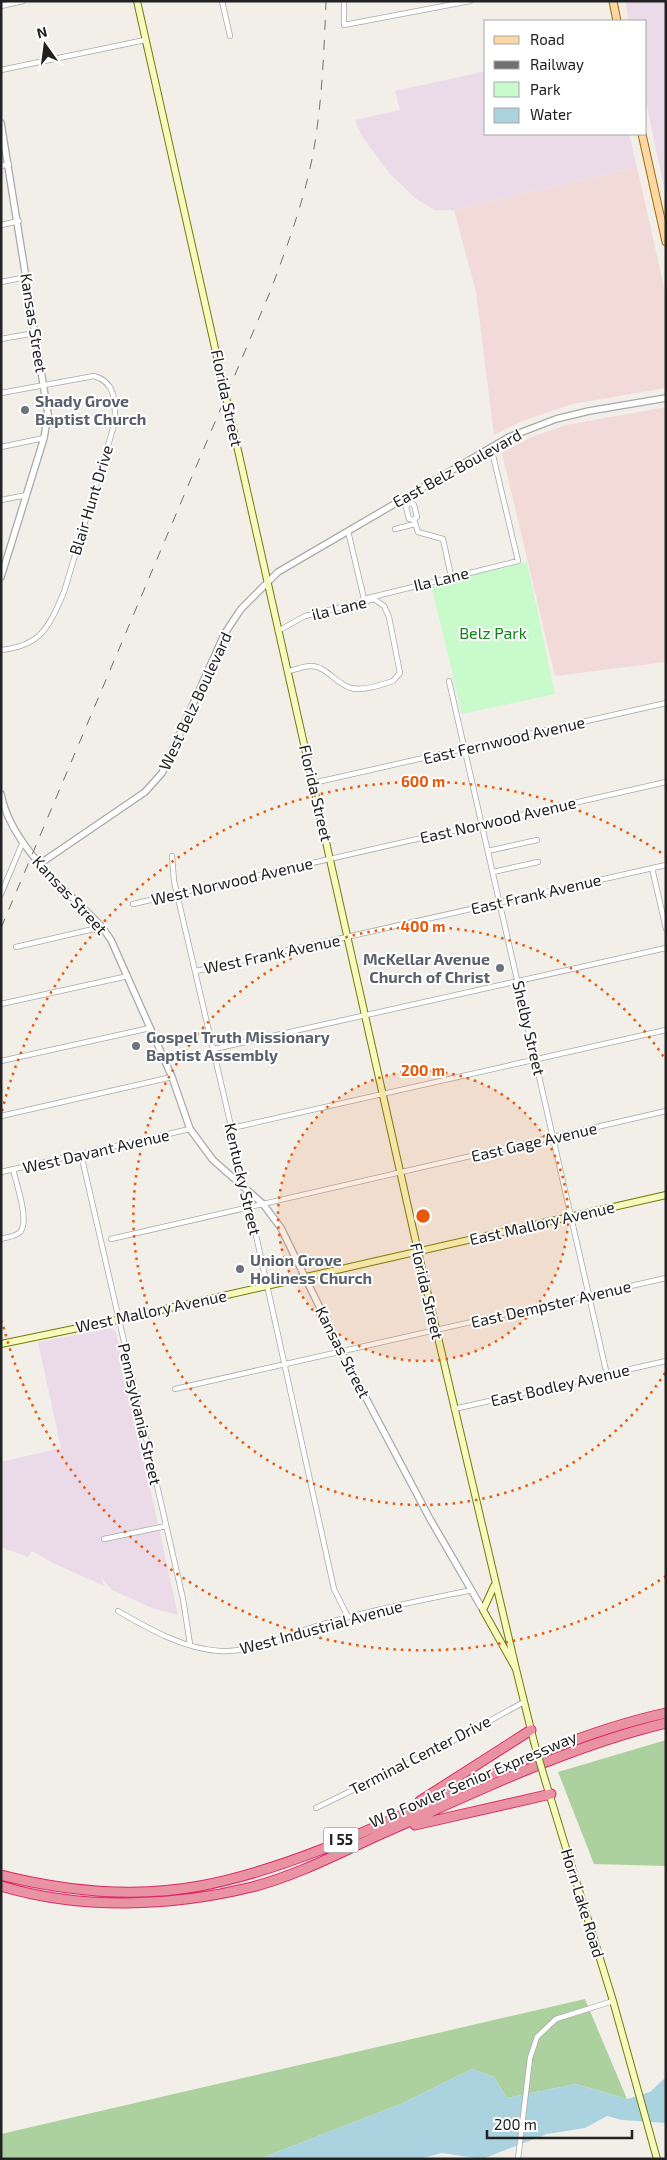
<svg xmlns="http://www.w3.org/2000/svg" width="667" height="2160" viewBox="0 0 667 2160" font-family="'Exo 2',sans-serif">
<rect width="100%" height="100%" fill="#f2efe9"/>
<path fill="#f2dad9" d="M637 167 666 296V388L572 404 520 422 494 435 476 292 454 210Z
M666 407V662L555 676 502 453 531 437 566 425Z"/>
<path fill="#ebdbe8" d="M625 1H666V198L646 101V21H629Z
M486 71V134H629L637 167 454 210H434L415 198 389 173 362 136 355 120 400 110 395 91Z
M111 1328 116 1332 178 1615 152 1608 112 1590 101 1577 104 1586 53 1563 32 1551 28 1557 1 1547V1462L61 1448 38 1342Z"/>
<path fill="#add19e" d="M666 1740V1866L594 1864 558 1772Z
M585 1999 627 2099 576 2084 507 2098 494 2077 472 2069 401 2104 259 2159H1V2134Z"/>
<path fill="#c8facc" d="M527 562 555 694 462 714 431 584Z"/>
<path fill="#aad3df" d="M472 2069 494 2077 507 2098 576 2084 627 2099 650 2092 666 2077V2123L622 2120 607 2116 585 2128 547 2134 482 2159 442 2153 419 2159H259L401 2104Z"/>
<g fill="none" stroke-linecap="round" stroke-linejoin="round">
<defs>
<path id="minor" d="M222 1 230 36
M344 1V25L470 1
M1 6 23 1
M1 70 145 40
M1 166 9 164
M1 225 19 221
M1 282 27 277
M1 339 35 333
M1 393 94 376C116 382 115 402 115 422L64 592C49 627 41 646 1 650
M1 447 44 438
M1 500 27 495
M409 502 406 507 409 519 414 520 418 532 443 539 451 576
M409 502 414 505 417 517 414 520
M395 529 415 524
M348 531 364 599 518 561 491 447
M278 631 305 616 374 599 384 606 389 617 400 673 393 681C381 685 364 691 351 688 336 684 326 666 311 666 303 666 295 670 288 671
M449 681 607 1375
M313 783 666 703
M488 851 537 840
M172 856 174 881 250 1208 334 1589 348 1617
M652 868 666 929
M493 872 538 862
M1 894 22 844
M133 904 666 782
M16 947 102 927
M196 971 666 865
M1 1004 128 976
M214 1049 666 948
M1 1061 150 1028
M1 1116 172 1077
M232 1128 666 1030
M81 1154 183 1599 190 1644
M1 1172 190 1129
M1 1239C7 1237 15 1237 20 1232 30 1221 16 1183 13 1169
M111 1239 666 1111
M175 1389 666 1278
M454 1409 666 1361
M104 1539 166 1526
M118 1611C149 1629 184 1649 220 1651 256 1653 293 1632 327 1623 374 1609 423 1600 472 1590
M316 1808 451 1742 524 1702
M518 2159 530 2058 537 2037 556 2019 613 2001"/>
<path id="tertiary" d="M1 123 48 414 44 438 1 577
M1 794C11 847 66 889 102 927L111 940 172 1077 190 1129 213 1160 263 1204 281 1228 341 1351 430 1519 483 1610
M41 863 145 792 162 773 225 633 241 609 278 572 509 437 556 419 589 411 666 398"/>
<path id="secondary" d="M137 1 424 1278 516 1669
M1 1344 117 1320 666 1195
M494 1586 483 1610 516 1669 534 1742
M545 1780 613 2001 657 2159"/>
<path id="primary" d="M613 1 617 21
M642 134 666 242"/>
<path id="motorway" d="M420 1801 531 1730
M415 1825 551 1794
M1 1875C65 1891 135 1898 200 1886 361 1855 505 1748 666 1713
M1 1886C81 1910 171 1907 252 1887 299 1875 343 1851 388 1831 478 1791 570 1746 666 1723"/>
</defs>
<use href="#minor" stroke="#a9a9a9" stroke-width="6"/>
<use href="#tertiary" stroke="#a9a9a9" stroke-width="8"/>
<use href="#secondary" stroke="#707d05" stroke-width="8"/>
<use href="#primary" stroke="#a06b00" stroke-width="9"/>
<use href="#motorway" stroke="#dc2a67" stroke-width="11"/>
<use href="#minor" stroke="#fff" stroke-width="4.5"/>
<use href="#tertiary" stroke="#fff" stroke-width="5.5"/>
<use href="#secondary" stroke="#f7fabf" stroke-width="6"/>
<use href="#primary" stroke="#fcd6a4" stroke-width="7"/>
<use href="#motorway" stroke="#e892a2" stroke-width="9"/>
<path stroke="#707070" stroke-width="1" stroke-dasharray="10 10" stroke-linecap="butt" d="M1 928 270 292C287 247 304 201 313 154 322 104 324 52 326 1"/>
<defs>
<path id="secondary-bridge" d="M534 1742 545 1780"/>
</defs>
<use href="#secondary-bridge" stroke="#707d05" stroke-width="8" stroke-linecap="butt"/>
<use href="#secondary-bridge" stroke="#f7fabf" stroke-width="6"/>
</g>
<circle cx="423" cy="1216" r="145" fill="#e8590c" fill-opacity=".12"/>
<g fill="none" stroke="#e8590c" stroke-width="2.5" stroke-dasharray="2.5 5">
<circle cx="423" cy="1216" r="145"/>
<path d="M665 1373A289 289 0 1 1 665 1059"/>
<path d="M666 1576A434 434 0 0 1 2 1321M2 1111A434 434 0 0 1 666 856"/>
</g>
<g fill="#6b7280" stroke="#fff" stroke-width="2">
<circle cx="25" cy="410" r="5"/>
<circle cx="500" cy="968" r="5"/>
<circle cx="136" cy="1046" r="5"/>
<circle cx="240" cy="1269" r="5"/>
</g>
<g text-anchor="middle" stroke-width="4" stroke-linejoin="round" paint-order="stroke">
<rect fill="#fff" stroke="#646464" stroke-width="1" x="323.5" y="1827.5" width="35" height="25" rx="4"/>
<g font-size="15" font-weight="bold" fill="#222">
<text x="341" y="1845">I 55</text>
</g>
<g font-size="16" fill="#222" stroke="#fff">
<text transform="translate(34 323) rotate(81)" y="6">Kansas Street</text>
<text transform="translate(227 398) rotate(78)" y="6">Florida Street</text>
<text transform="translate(457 468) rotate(-29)" y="6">East Belz Boulevard</text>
<text transform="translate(91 500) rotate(-73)" y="6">Blair Hunt Drive</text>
<text transform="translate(441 579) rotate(-14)" y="6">Ila Lane</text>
<text transform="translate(339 608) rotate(-14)" y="6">ila Lane</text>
<text transform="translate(195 701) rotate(-65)" y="6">West Belz Boulevard</text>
<text transform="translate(504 740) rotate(-13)" y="6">East Fernwood Avenue</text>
<text transform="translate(316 793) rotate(77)" y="6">Florida Street</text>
<text transform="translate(498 820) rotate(-13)" y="6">East Norwood Avenue</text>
<text transform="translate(232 881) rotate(-13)" y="6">West Norwood Avenue</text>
<text transform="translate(536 894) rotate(-13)" y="6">East Frank Avenue</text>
<text transform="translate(70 895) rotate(47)" y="6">Kansas Street</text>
<text transform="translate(272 954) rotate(-12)" y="6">West Frank Avenue</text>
<text transform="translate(529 1028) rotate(77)" y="6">Shelby Street</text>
<text transform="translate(534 1142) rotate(-13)" y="6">East Gage Avenue</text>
<text transform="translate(96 1151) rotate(-13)" y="6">West Davant Avenue</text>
<text transform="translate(243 1179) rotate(77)" y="6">Kentucky Street</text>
<text transform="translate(542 1223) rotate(-13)" y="6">East Mallory Avenue</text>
<text transform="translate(427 1291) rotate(77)" y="6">Florida Street</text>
<text transform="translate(551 1304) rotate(-13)" y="6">East Dempster Avenue</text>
<text transform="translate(151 1311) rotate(-12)" y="6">West Mallory Avenue</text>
<text transform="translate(343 1352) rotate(63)" y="6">Kansas Street</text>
<text transform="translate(560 1385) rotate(-13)" y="6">East Bodley Avenue</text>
<text transform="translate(140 1414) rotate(77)" y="6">Pennsylvania Street</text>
<text transform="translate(321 1627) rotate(-15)" y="6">West Industrial Avenue</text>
<text transform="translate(420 1755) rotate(-27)" y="6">Terminal Center Drive</text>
<text transform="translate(473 1779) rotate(-23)" y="6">W B Fowler Senior Expressway</text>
<text transform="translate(583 1903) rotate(73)" y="6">Horn Lake Road</text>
</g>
<g font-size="16" font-weight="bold" fill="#5b616d" stroke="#fff" text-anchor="start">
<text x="35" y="407">Shady Grove<tspan x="35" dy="18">Baptist Church</tspan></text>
<text x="490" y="965" text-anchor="end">McKellar Avenue<tspan x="490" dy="18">Church of Christ</tspan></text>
<text x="146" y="1043">Gospel Truth Missionary<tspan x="146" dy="18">Baptist Assembly</tspan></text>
<text x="250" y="1266">Union Grove<tspan x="250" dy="18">Holiness Church</tspan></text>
</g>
<g font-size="16" fill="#0c8416" stroke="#fff">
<text x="493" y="639">Belz Park</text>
</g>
</g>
<circle cx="423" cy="1216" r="8" fill="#e8590c" stroke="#fff" stroke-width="2.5"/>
<g font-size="15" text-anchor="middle" font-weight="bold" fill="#e8590c" stroke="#fff" stroke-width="4" stroke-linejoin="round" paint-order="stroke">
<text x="423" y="787">600 m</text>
<text x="423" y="932">400 m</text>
<text x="423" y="1076">200 m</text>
</g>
<rect width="667" height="2160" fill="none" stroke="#222222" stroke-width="5"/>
<rect x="484" y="20" width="162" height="115" fill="#ffffff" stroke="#a7a7a7"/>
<rect x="494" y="36" width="25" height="8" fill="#fcd6a4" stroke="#a7a7a7"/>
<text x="530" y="45" font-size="15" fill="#222222">Road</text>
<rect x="494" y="61" width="25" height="8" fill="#707070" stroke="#a7a7a7"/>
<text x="530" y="70" font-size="15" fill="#222222">Railway</text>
<rect x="494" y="82" width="25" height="15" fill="#c8facc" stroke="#a7a7a7"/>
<text x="530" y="95" font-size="15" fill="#222222">Park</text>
<rect x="494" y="108" width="25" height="15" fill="#aad3df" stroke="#a7a7a7"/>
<text x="530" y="120" font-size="15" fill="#222222">Water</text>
<g transform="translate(45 45) rotate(346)" stroke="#ffffff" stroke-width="4" paint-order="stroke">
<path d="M0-4L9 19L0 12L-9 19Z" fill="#222222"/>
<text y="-8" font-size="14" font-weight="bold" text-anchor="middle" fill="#222222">N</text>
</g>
<path d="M487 2130v8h145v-8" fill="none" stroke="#222222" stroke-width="2.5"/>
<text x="494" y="2130" font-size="15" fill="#222222" stroke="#ffffff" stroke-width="4" paint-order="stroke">200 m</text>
</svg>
